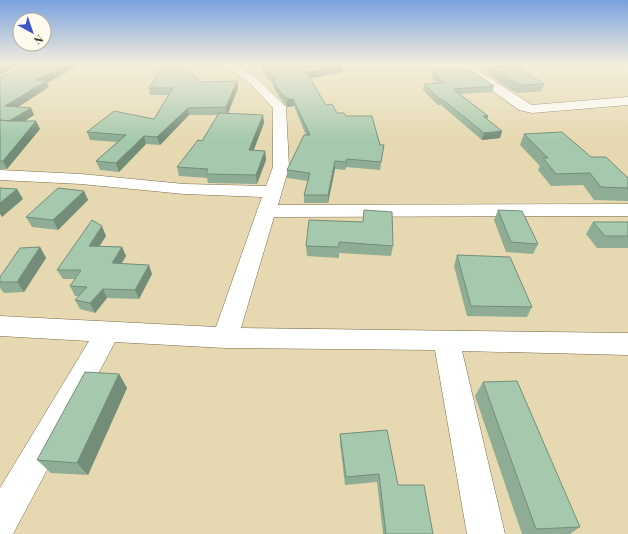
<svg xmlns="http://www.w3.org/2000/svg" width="628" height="534" viewBox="0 0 628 534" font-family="'Playfair Display',serif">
<rect width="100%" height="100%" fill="#e6d9b2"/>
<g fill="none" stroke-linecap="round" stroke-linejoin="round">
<defs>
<path id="minor" d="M221 64H234L257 78 286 107 289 167 278 205 628 204V216L274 217 241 328 628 333V355L462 351 505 534H467L435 350 225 348 115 342 13 534H0V488L89 341 0 336V316L216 327 262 197 184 194 81 184 0 180V170L81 174 184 184 266 186 273 167V108L249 82Z
M456 64H468L532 105 628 97V105L532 113 519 110Z"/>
</defs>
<use href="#minor" stroke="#7a6e4b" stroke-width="1"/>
<use href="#minor" fill="#fff" fill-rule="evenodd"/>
</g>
<path fill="#8fad95" d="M247 64H341L343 72 310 78 326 105 337 113 346 116 380 145H384L380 170 346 167 345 170 335 169 328 203H304V195L308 181 287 178V170L306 135 294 106 287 107 280 98 273 86V83L268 79 260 65 251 67Z
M489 67 544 84 541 91 518 93 513 91 487 74Z
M434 70 494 86 492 92 460 94 488 116 487 119 502 131 500 138 482 140 441 105H438L423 90 424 84 437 83 432 78Z
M0 78 47 83 49 87 18 107 31 108 34 115 25 121 40 129 7 169H0Z
M237 81 238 88 228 114 263 115 264 123 254 150 265 151 266 160 257 184 208 183 207 178 179 176 177 167 202 141 218 115H189L160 145 146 144 119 172 100 170 96 161 117 142 90 140 87 132 154 119 168 95H150L149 88 201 82Z
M524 134 591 157 628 178V201L594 200 583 185 551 186 538 170 540 166 520 145Z
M84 191 88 200 58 230 32 227 26 217Z
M364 210 393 246 391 256 339 253V258L307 256 306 246 363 222Z
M498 210 538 244 533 254 506 252 494 220Z
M593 222H628V248H597L586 234Z
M106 236 99 246 122 247 126 256 122 263 152 274 139 299 107 298 95 313 80 309 75 300 79 296H75L70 286 75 279H63L57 270Z
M40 247 46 258 24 292 4 293 0 288V277Z
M457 255 532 307 527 317 467 316 454 266Z
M119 374 127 388 88 475 51 473 37 460Z
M483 382 580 527 570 534H522L475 396Z
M340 434 398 485 433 534H383L377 482 345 485 340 443Z"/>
<path fill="#748d79" d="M7 64H22L0 75V67Z
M68 64H82L47 83 49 87 9 113 5 106 36 80Z
M251 64H259L260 65 251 67Z
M343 66V72L306 79V72Z
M237 81 238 88 227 115 226 107Z
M287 99H293L294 106 287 107Z
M31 108 34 115 13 128 9 121Z
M188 108 189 115 160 145 157 137Z
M263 115 264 123 250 159 249 150Z
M483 116H488L486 123Z
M36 121 40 129 7 169 3 161Z
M502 131 500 138 482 140 484 133Z
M144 136 146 144 119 172 116 163Z
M265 151 266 160 257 184 256 175Z
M347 159 346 167 345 170 346 162Z
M335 161V169L328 203V195Z
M17 189 23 199 2 217 0 214V203Z
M84 191 88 200 58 230 53 220Z
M102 226 106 236 94 255 89 246Z
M40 247 46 258 24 292 17 282Z
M122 247 126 256 116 272 112 263Z
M149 265 152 274 139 299 135 290Z
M103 289 107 298 95 313 90 303Z
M119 374 127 388 88 475 77 463Z"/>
<path fill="#a6c9ad" stroke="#748d79" d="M0 64H7L0 67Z
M30 64H68L36 80 46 81 5 106 31 108 9 121H36L3 161H0V120L9 121 0 120V78Z
M165 64H184L201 82 237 81 226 107 188 108 157 137 144 136 116 163 96 161 126 135 87 132 114 111 154 119 173 88H149L160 70Z
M262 64H341L343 66 306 72 326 105 332 104 337 113H344L346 116H372L380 145H384L381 162 347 159 346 162 335 161 328 195H304L310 173 287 170 304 135H310L293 99H287L279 91 273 79 276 78 267 72Z
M516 66 544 84 521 85 516 83 489 67Z
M470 69 494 86 453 89 488 116H483L502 131 484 133 442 99H439L424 84 444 83 434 72H436L434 70Z
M219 113 263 115 249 150 265 151 256 175 206 174 208 169 177 167 198 140 202 141Z
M562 132 591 157H606L628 178V188L601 187 590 173 556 174 543 158H548L524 134Z
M0 188 17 189 0 203Z
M58 188 84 191 53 220 26 217Z
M364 210 392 212 393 246 339 242V247L306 246 309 220 363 222Z
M498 210 522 211 538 244 511 242Z
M92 220 102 226 89 246 122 247 112 263 149 265 135 290 103 289 90 303 75 300 87 287 70 286 81 270H57Z
M593 222H628V236H605Z
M40 247 17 282H0V277L20 248Z
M457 255 510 257 532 307 471 306Z
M85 372 119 374 77 463 37 460Z
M517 381 580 527 536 529 483 382Z
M387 430 398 485H424L433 534H386L379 474 346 477 340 434Z"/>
<linearGradient id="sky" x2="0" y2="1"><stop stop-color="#78a1df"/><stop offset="0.46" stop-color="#f4eedc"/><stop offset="1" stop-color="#f4eedc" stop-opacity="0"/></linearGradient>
<rect width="628" height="139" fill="url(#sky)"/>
<g transform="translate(32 32) rotate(140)"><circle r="19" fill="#fefaee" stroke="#b0ac9e"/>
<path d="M0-3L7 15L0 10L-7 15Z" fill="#4155c9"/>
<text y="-6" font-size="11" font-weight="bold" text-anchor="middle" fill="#3c3627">N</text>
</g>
</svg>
